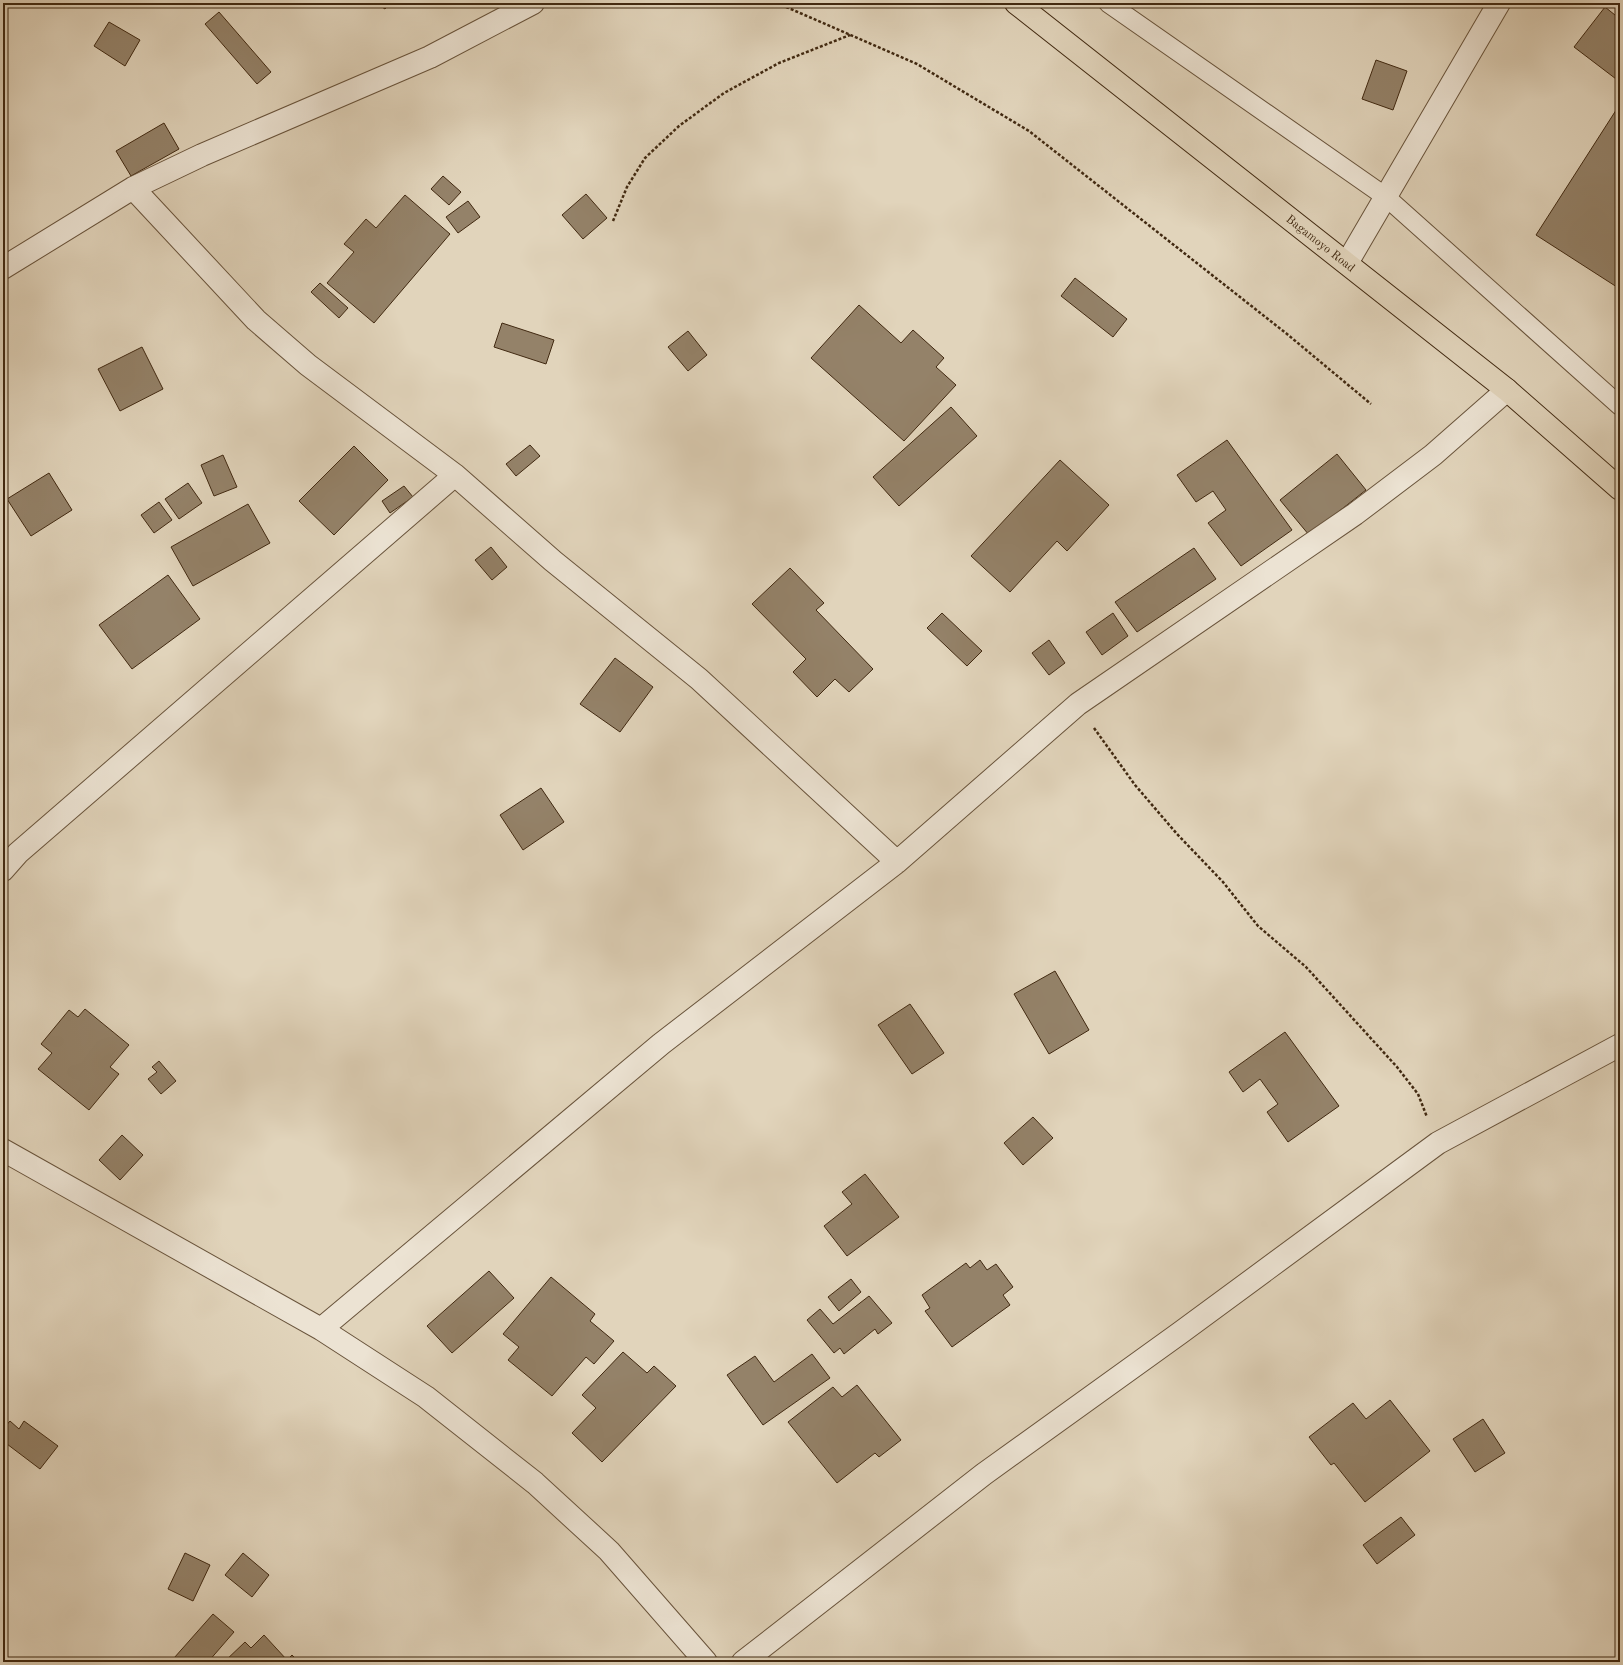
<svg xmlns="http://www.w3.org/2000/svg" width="1623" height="1665" viewBox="0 0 1623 1665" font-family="'Old Standard TT',serif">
<rect width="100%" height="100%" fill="#e1d4bb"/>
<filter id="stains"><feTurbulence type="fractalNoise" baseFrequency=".005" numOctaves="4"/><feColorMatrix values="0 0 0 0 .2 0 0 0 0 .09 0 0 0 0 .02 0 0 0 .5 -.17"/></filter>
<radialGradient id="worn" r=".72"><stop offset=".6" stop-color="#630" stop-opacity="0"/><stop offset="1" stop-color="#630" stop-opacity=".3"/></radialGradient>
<path fill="#948269" stroke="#412911" d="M376 3H390L385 9Z
M1605 7 1620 19V82L1574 47Z
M219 12 271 72 257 84 205 24Z
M109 22 140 40 125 66 94 46Z
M1376 60 1407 71 1393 110 1362 99Z
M1620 104V289L1536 235Z
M164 123 179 149 131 176 116 151Z
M443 176 461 192 449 205 431 189Z
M586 194 607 218 583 239 562 215Z
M405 195 450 234 374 323 327 283 354 252 344 244 366 219 376 228Z
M468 201 480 217 458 233 446 217Z
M1075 278 1127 319 1113 337 1061 296Z
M320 283 348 308 339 318 311 292Z
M859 305 901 343 913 330 944 358 936 367 956 385 904 441 811 358Z
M502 323 554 340 546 364 494 347Z
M688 331 707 355 688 371 668 347Z
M142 347 163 389 120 411 98 369Z
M951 407 977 436 899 506 873 477Z
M1227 440 1292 530 1241 566 1208 523 1226 510 1213 491 1196 502 1177 475Z
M530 445 540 456 516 476 506 464Z
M354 446 388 480 334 535 299 501Z
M1337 454 1366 490 1309 535 1280 500Z
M223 455 237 487 214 496 201 465Z
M1060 460 1109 505 1067 551 1057 541 1010 592 971 556Z
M49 473 72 510 31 536 7 499Z
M188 483 202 503 179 519 165 499Z
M404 486 413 497 390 513 382 501Z
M159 502 172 520 154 533 141 515Z
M248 504 270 543 193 586 171 547Z
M491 547 507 567 492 580 475 560Z
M1194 548 1216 579 1137 632 1115 602Z
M790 568 824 603 816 610 873 669 849 692 835 679 817 697 793 672 806 659 752 604Z
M168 575 200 619 132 669 99 625Z
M942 613 982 651 967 666 927 628Z
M1113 613 1128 636 1102 655 1086 632Z
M1049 640 1065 663 1049 675 1032 653Z
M615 658 653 687 620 732 580 704Z
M541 788 564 822 523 850 500 815Z
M1055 971 1089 1030 1049 1054 1014 994Z
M910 1004 944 1053 912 1074 878 1025Z
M85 1009 129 1045 110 1067 119 1074 89 1110 38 1069 52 1053 41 1044 69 1010 78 1017Z
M1285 1032 1339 1106 1288 1142 1267 1112 1278 1104 1260 1079 1243 1092 1229 1072Z
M159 1061 176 1081 161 1094 148 1079 157 1072 152 1067Z
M1033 1117 1053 1138 1023 1165 1004 1143Z
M122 1135 143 1155 120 1180 99 1160Z
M865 1174 899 1217 847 1256 824 1226 852 1204 842 1192Z
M980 1260 987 1270 996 1264 1013 1287 1003 1295 1010 1305 952 1347 925 1311 930 1308 922 1295 966 1263 970 1268Z
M489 1271 514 1298 452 1353 427 1326Z
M551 1277 595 1314 590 1321 614 1341 594 1364 586 1357 552 1396 508 1360 519 1347 503 1334Z
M851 1279 861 1292 839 1311 828 1297Z
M869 1296 892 1323 878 1334 875 1329 844 1354 840 1348 834 1353 807 1320 820 1309 833 1324Z
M623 1352 647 1373 654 1366 676 1386 602 1462 572 1433 596 1408 582 1395Z
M812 1354 830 1378 763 1425 727 1375 755 1356 774 1382Z
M857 1385 901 1440 879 1457 875 1453 837 1483 788 1422 833 1387 842 1397Z
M1390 1400 1430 1451 1365 1502 1334 1463 1331 1465 1309 1437 1353 1403 1366 1419Z
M1483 1419 1505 1453 1475 1472 1453 1439Z
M10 1421 19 1429 24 1421 58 1446 40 1469 3 1441V1429Z
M1401 1517 1415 1535 1377 1564 1363 1545Z
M185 1553 210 1565 193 1601 168 1589Z
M243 1553 269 1575 252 1597 225 1575Z
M213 1614 234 1632 208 1662H180L174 1658Z
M264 1635 287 1660 292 1655 299 1662H224L245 1642 251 1648Z"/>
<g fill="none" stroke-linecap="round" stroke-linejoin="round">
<defs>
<path id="service" d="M1108 3 1386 197 1620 406"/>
<path id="minor" d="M133 188 256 320 308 365 455 475 553 561 699 679 897 862
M1347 263 1499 3
M3 268 133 188 202 155 430 57 533 3
M3 870 18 853 455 475
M3 1150 321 1329 426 1397 535 1483 609 1551 706 1662
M321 1329 661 1044 897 862 1078 704 1355 514 1433 455 1507 390
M743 1662 984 1474 1180 1333 1438 1143 1620 1045"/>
<g id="trunk">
<path id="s1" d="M1016 3 1507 390 1620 489"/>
</g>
</defs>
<use href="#service" stroke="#69543c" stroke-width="20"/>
<use href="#minor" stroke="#69543c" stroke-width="24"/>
<use href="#trunk" stroke="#412911" stroke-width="24"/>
<path stroke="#412911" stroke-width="2.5" stroke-dasharray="3 2" stroke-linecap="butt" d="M777 3 917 64 1029 131 1287 334 1371 404
M613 221 627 187 645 158 679 126 724 93 779 63 850 35
M1094 728 1135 785 1177 834 1223 882 1258 926 1306 967 1397 1067 1418 1094 1427 1117"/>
<use href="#service" stroke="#ece3d3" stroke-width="18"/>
<use href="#minor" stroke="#ece3d3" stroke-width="22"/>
<use href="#trunk" stroke="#e1d4bb" stroke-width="22"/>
</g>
<g text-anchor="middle" stroke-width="3.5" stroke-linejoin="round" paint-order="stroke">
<g font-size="12" fill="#412911" stroke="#ece3d3">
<text dy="4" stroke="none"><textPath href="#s1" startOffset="388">Bagamoyo Road</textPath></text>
</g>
</g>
<rect width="1623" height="1665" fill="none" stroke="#e1d4bb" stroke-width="16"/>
<rect x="4" y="4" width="1615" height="1657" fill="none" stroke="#412911" stroke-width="2"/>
<rect x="8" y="8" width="1607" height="1649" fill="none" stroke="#412911"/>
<rect width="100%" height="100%" filter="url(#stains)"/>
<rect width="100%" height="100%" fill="url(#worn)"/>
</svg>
